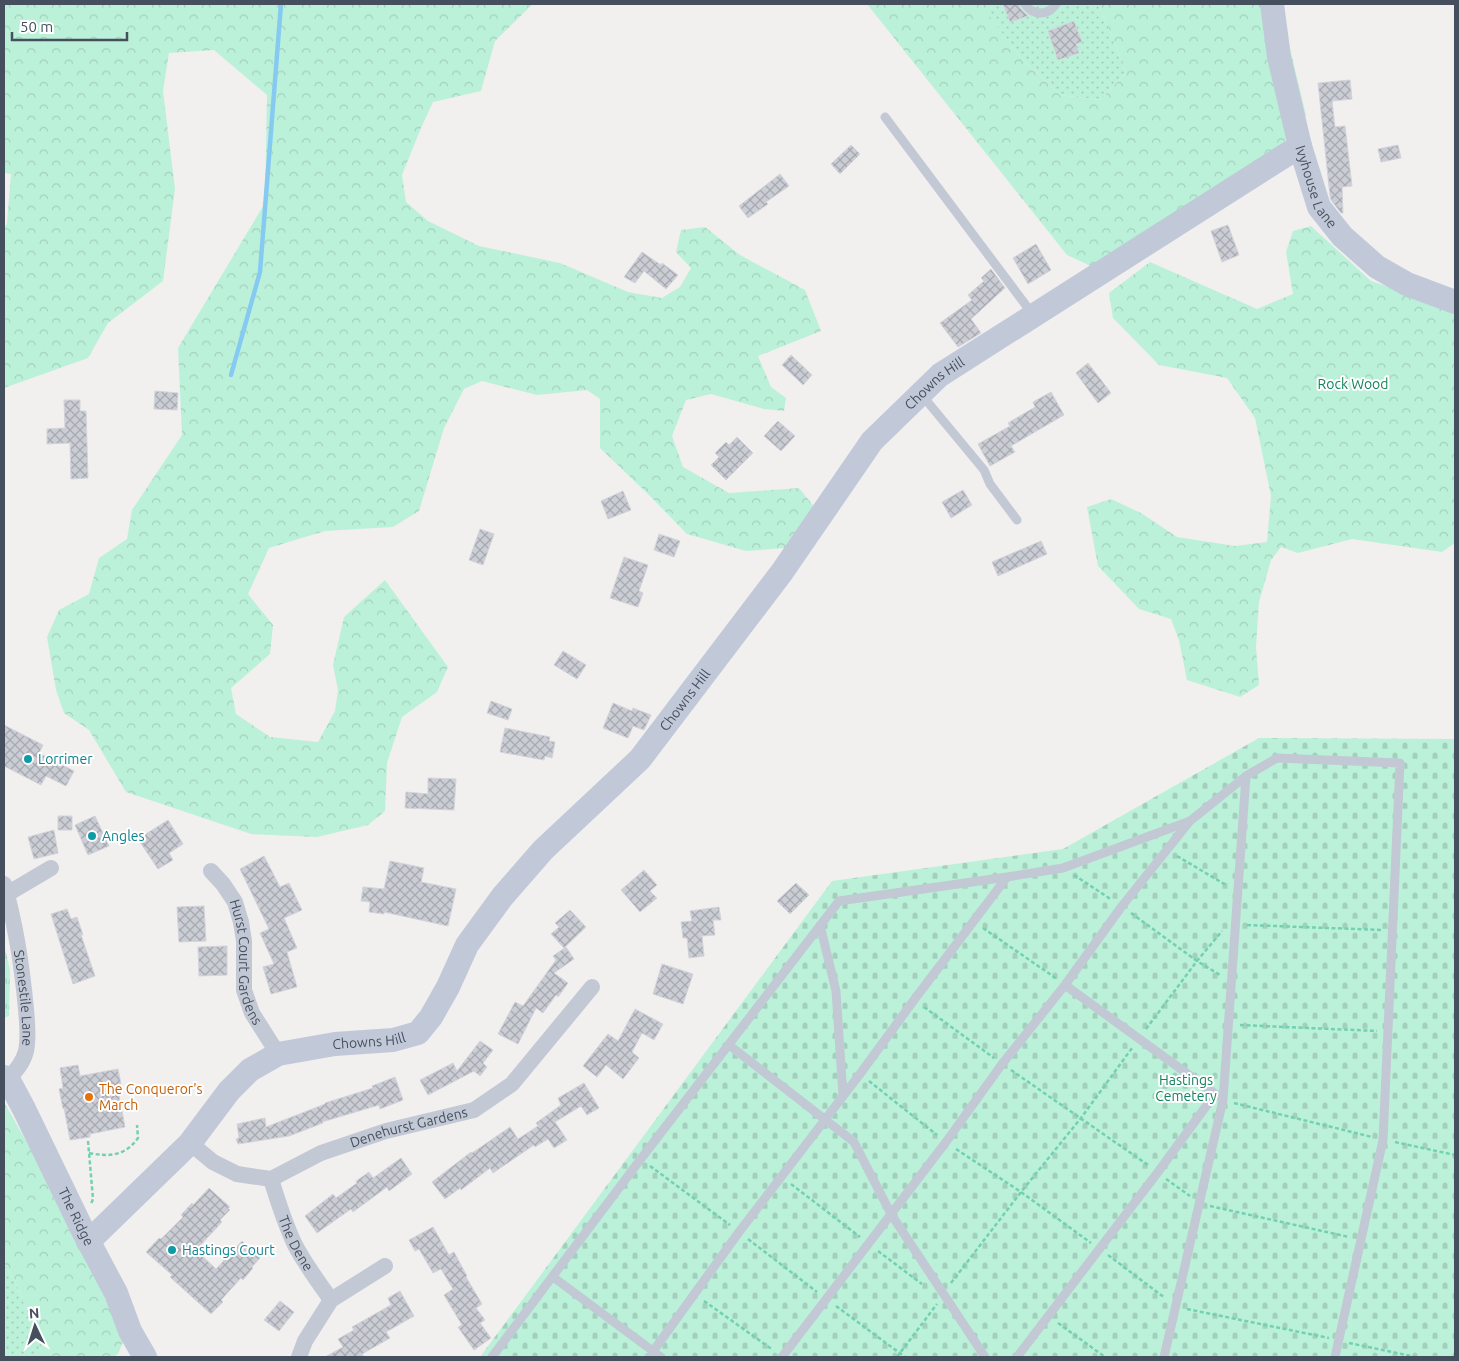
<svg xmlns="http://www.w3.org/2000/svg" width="1459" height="1361" viewBox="0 0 1459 1361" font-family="Ubuntu,sans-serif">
<defs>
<pattern id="grass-dots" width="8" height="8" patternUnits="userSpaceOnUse" patternTransform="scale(1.25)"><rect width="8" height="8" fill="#bcf1d9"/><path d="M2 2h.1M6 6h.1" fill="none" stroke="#a3d0bd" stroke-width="1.8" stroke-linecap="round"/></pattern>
<pattern id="forest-crowns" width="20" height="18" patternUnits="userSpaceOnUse" patternTransform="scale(1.25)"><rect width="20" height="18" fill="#bcf1d9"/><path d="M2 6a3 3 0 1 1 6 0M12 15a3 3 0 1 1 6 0" fill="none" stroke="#a3d0bd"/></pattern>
<pattern id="cemetery-stones" width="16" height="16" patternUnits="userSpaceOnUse" patternTransform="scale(1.25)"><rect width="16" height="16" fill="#bcf1d9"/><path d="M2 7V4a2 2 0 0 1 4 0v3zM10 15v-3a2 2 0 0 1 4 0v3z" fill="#a3d0bd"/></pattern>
<pattern id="park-tufts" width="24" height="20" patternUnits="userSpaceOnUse" patternTransform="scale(1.25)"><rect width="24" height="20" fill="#bcf1d9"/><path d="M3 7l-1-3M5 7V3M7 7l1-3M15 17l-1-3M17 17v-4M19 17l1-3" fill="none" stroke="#a3d0bd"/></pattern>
<pattern id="building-cross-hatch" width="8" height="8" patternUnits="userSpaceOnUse" patternTransform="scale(1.25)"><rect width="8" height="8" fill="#cbcdd5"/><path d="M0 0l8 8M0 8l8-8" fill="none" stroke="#a7a9b0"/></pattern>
</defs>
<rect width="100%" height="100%" fill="#f2efef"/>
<path fill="url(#grass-dots)" d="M993 4H1098L1111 34 1126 73 1100 100 1060 95 1020 57 988 15Z
M4 1263C21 1288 33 1328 43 1357H4Z"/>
<path fill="url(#forest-crowns)" d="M4 4H532V5L495 41 481 91 433 102 421 128 402 175 406 202 428 221 479 246 560 263 628 292 662 298 680 287 691 268 676 252 681 230 705 227 740 255 805 290 821 331 758 356 771 387 786 398 784 411 764 409 711 394 686 400 672 436 683 467 729 493 799 488 817 510 786 548 746 551 687 534 651 497 600 448V399L587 390 537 395 482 381 464 389 444 428 419 511 393 527 325 531 269 548 248 594 273 625 270 654 231 688 236 714 270 737 318 742 335 711 338 690 333 665 344 617 385 580 448 667 437 692 402 717 387 763 385 811 368 825 317 837 251 834 126 792 89 730 64 713 56 690 47 637 59 610 89 594 99 558 127 539 132 510 182 435 178 348 265 203 267 95 214 50 169 53 163 91 175 189 163 281 108 323 88 358 4 388V229L7 223 11 174 4 173Z
M867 4H993L989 15 1020 57 1060 95 1100 100 1126 73 1111 34 1098 4H1283V19L1306 115 1284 142 1097 269 1067 255Z
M1311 226 1371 281 1438 303 1455 313V543L1442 552 1352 539 1298 553 1281 547 1271 560 1259 602 1256 647 1259 685 1240 697 1187 680 1179 640 1171 619 1139 609 1098 566 1087 507 1111 499 1141 513 1177 537 1235 546 1267 542 1271 496 1255 418 1227 378 1159 365 1113 318 1109 293 1150 262 1257 309 1293 294 1286 252 1293 231Z
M4 1102 53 1189 125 1337 118 1354 113 1357H43C33 1328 21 1288 4 1263Z"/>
<path fill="url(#cemetery-stones)" d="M1259 738 1455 739V1357H480L832 881 1063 849Z"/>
<path fill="url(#park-tufts)" d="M4 944 10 970 9 1016 4 1018Z"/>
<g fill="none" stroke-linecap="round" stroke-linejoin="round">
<path stroke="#86caf1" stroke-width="4.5" d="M231 375 260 272 281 4"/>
</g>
<path fill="url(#building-cross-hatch)" stroke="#d3d4db" d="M1003 4H1019L1020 8 1028 16 1010 22Z
M1074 21 1082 42 1076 44 1079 53 1058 60 1048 31Z
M1350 80 1352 99 1332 101 1335 127 1345 126 1352 186 1342 187 1343 213H1341L1331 200 1330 196 1318 83Z
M851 145 860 154 840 174 831 164Z
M1398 145 1401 158 1381 162 1378 149Z
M780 174 789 186 766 202 768 204 748 218 739 206Z
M1228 225 1239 255 1222 262 1211 231Z
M1036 244 1051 270 1028 284 1013 258Z
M642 252 661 265 662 263 678 275 666 289 644 271 635 283 624 277Z
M991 269 1005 288 971 319 981 333 958 347 940 323 972 300 968 295 984 281 981 278Z
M791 355 812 375 803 385 782 365Z
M1088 363 1111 393 1098 403 1076 373Z
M155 391 178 393 177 410 154 409Z
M1051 392 1064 415 1011 446 1015 452 990 466 978 444 1010 426 1008 423 1035 407 1033 402Z
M64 400H80V411H86L88 478 71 479 70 443 47 444V429L65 428Z
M778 421 795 436 781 451 764 436Z
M737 437 753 453 726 480 711 465 719 457 715 453 726 442 729 445Z
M963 490 972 505 951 518 942 502Z
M623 491 631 510 608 519 601 501Z
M480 529 494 534 483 565 469 560Z
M659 534 680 541 674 557 654 550Z
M1041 541 1047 554 998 576 992 562Z
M624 557 648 565 639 591 643 593 638 607 610 598Z
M563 651 586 665 577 679 554 665Z
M491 701 512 709 508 720 487 713Z
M613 703 632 711 633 708 651 715 644 730 633 726 628 738 603 728Z
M4 725 43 745 39 753 74 771 66 786 46 776 41 785 4 766Z
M505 728 550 737 549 741 555 742 552 758 545 756 544 760 500 752Z
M428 778 456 779 454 810 405 808 406 792 428 794Z
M58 816H72V830H58Z
M95 816 109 846 88 855 75 825Z
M168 820 183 844 169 853 173 860 158 869 138 839Z
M54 830 58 853 34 859 28 837Z
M264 856 280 887 289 883 302 910 284 918 297 948 287 952 297 987 271 994 263 967 274 964 260 933 269 929 240 869Z
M390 861 424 868 421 882 456 889 448 926 384 912V914L369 912 370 902 361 901 363 887 384 889Z
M644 870 657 885 650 891 657 898 640 912 621 890Z
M796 883 809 895 790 914 777 901Z
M204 906 206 941 179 942 177 907Z
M719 907 721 920H713L715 935 702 936 704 956 689 958 687 938H683L681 922 692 921 690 911Z
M67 909 71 919 77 917 83 935H81L95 976 73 984 51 914Z
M570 910 586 927 564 948 551 934 559 927 555 923Z
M227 946V975L199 976 198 947Z
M566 947 574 959 554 973 568 983 558 997 556 995 543 1013 536 1008 518 1044 498 1034 515 1002 523 1006 556 960 553 956Z
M662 964 693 974 683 1004 653 994Z
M635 1009 663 1024 654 1040 642 1033 632 1052 639 1058 623 1079 606 1065 597 1077 583 1066 608 1034 618 1041Z
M480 1041 493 1050 483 1063 487 1067 480 1076 474 1071 428 1095 420 1080 453 1063 457 1071Z
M78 1065 80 1076 118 1069 121 1084 117 1085 125 1127 90 1134V1137L70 1140 64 1108 63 1109 59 1089 63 1088 60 1068Z
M395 1077 403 1100 380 1109 379 1105 322 1122 323 1123 289 1136 238 1144 236 1139 239 1138 237 1124 265 1118 266 1127 325 1104V1103L373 1088 372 1086Z
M584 1083 599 1108 587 1115 581 1106 555 1122 567 1140 554 1148 548 1139 535 1147 534 1145 493 1173 490 1168 461 1190 460 1188 445 1199 432 1182 471 1152 472 1153 510 1127 518 1139 538 1126 536 1123 561 1105 558 1098Z
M401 1158 412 1174 389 1191 387 1187 353 1212 351 1209 317 1233 305 1216 333 1194 336 1198 357 1183 356 1181 369 1172 373 1178Z
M209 1188 230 1207 228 1208 230 1210 220 1220 222 1222 196 1250 216 1269 242 1241 260 1258 252 1267 253 1268 243 1280 241 1278 221 1300 223 1302 211 1314 170 1277 172 1275 146 1252 159 1238 161 1239 183 1217 181 1215 192 1203 193 1205Z
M433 1227 449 1255 454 1252 467 1276 466 1277 482 1304 476 1308 485 1320 480 1323 491 1338 474 1350 458 1327 462 1325 444 1295 453 1289 441 1269 433 1273 419 1249 415 1251 409 1240Z
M400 1291 414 1316 386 1332 390 1338 362 1354 364 1357H325L343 1347 338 1339 354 1330 352 1327 391 1305 388 1298Z
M280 1301 294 1312 279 1331 264 1320Z"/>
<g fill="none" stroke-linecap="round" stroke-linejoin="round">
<path stroke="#72d1b1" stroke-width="2.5" stroke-dasharray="4 2.5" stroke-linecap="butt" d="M1177 856 1226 885
M1074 875 1112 900
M1131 913 1197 961 1220 975
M1247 925 1382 930
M983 928 1057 979
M924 1007 994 1058
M1240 1025 1377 1031
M1146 1029 1197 961 1222 931
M1011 1070 1148 1165
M869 1081 937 1135
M1234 1103 1372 1137
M88 1141 93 1199 91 1204
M1395 1142 1455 1155
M956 1149 1021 1192 1091 1243
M89 1153C110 1157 125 1156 138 1138L137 1125
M650 1166 730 1225
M1166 1179 1190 1196
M791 1184 860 1237
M1210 1206 1349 1237
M748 1239 817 1292
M878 1251 922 1284
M1108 1255 1165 1298
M951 1283 1021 1192 1081 1118 1132 1048
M704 1301 773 1350
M836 1306 905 1357
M1187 1309 1329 1338
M1058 1323 1105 1357
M1349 1343 1416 1357
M897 1357 937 1304"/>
<path stroke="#c2c9d5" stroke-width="9" d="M1025 4C1033 16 1048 16 1056 4
M885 117 1034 316
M921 394 984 470 990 484 1017 520
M820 925 836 991 843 1096
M1065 985 1218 1096
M729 1045 854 1142 891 1214 985 1357
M553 1277 661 1357
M492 1357 640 1160 839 901 1007 877 1063 868 1190 821
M649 1357 739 1232 860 1074 914 1000 1007 877
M782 1357 946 1142 1002 1064 1065 985 1122 906 1190 821 1246 776 1277 758 1400 763 1383 1140 1335 1357
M1017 1357 1158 1172 1215 1094
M1164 1357 1223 1100 1246 776"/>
<g stroke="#c2c9d5" stroke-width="16">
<path id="s1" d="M211 871 223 884 235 902 241 922 244 941V990L252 1013 278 1054"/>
<path id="s2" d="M4 884C16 925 22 966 26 1009 27 1022 29 1037 26 1051 23 1063 16 1071 8 1079"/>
<path d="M7 894 51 868"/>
<path id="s3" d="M190 1143 213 1162 237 1174 271 1179 321 1153 386 1131 474 1110 512 1084 592 987"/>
<path id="s4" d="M271 1179C278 1202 285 1224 295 1245 305 1264 319 1283 331 1300"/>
<path d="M299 1357 305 1341 331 1300 385 1266"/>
</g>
<g stroke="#c1c9d9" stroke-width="24">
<path id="s5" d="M1272 4 1279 57 1300 146 1319 207 1342 236 1377 267 1407 284 1455 302"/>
<path id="s6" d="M4 1077 8 1079 24 1109 83 1231 116 1293 130 1331 145 1357"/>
<path id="s7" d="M88 1242 190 1143 229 1091 250 1070 278 1054 335 1044 393 1040 418 1033 431 1017 448 987 467 945 502 897 543 850 640 759 782 572 872 441 940 375 1300 146"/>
</g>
</g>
<g fill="#0f9aa8" stroke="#fff" stroke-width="2">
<circle cx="28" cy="759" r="5"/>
<circle cx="92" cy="836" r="5"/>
<circle cx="172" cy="1250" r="5"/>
</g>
<circle fill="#e8710a" stroke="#fff" stroke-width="2" cx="89" cy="1097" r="5"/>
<g text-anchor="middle" stroke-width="4" stroke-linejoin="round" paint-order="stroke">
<g font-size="14" fill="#464f5e" stroke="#fff">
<text dy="5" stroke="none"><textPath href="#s5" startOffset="189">Ivyhouse Lane</textPath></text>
<text dy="5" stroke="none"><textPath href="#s7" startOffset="1246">Chowns Hill</textPath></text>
<text dy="5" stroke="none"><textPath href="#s7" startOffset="841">Chowns Hill</textPath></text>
<text dy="5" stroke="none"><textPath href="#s1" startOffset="101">Hurst Court Gardens</textPath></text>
<text dy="5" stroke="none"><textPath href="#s2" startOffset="116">Stonestile Lane</textPath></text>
<text dy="5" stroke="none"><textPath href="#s7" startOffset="361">Chowns Hill</textPath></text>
<text dy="5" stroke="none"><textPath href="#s3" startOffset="239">Denehurst Gardens</textPath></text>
<text dy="5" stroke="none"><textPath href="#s6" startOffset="158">The Ridge</textPath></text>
<text dy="5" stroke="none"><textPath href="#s4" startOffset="69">The Dene</textPath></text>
</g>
<g font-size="14" fill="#12845c" stroke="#fff">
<text x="1353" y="389">Rock Wood</text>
<text x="1186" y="1085">Hastings<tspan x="1186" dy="16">Cemetery</tspan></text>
</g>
<g font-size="14" fill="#0d838f" stroke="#fff" text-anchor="start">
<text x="38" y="764">Lorrimer</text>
<text x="102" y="841">Angles</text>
<text x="182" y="1255">Hastings Court</text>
</g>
<g font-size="14" fill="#c56008" stroke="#fff" text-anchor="start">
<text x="99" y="1094">The Conqueror's<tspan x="99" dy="16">March</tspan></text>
</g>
</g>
<rect width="1459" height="1361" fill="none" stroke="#464f5e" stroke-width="10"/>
<g transform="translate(35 1326) rotate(356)" stroke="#ffffff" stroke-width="4" paint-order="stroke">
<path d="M0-4L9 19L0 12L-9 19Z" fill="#464f5e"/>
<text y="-8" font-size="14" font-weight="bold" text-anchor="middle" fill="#464f5e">N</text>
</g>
<path d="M12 32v8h115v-8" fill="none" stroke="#464f5e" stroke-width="2.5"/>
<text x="20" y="32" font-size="15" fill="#464f5e" stroke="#ffffff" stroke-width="4" paint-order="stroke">50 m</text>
</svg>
